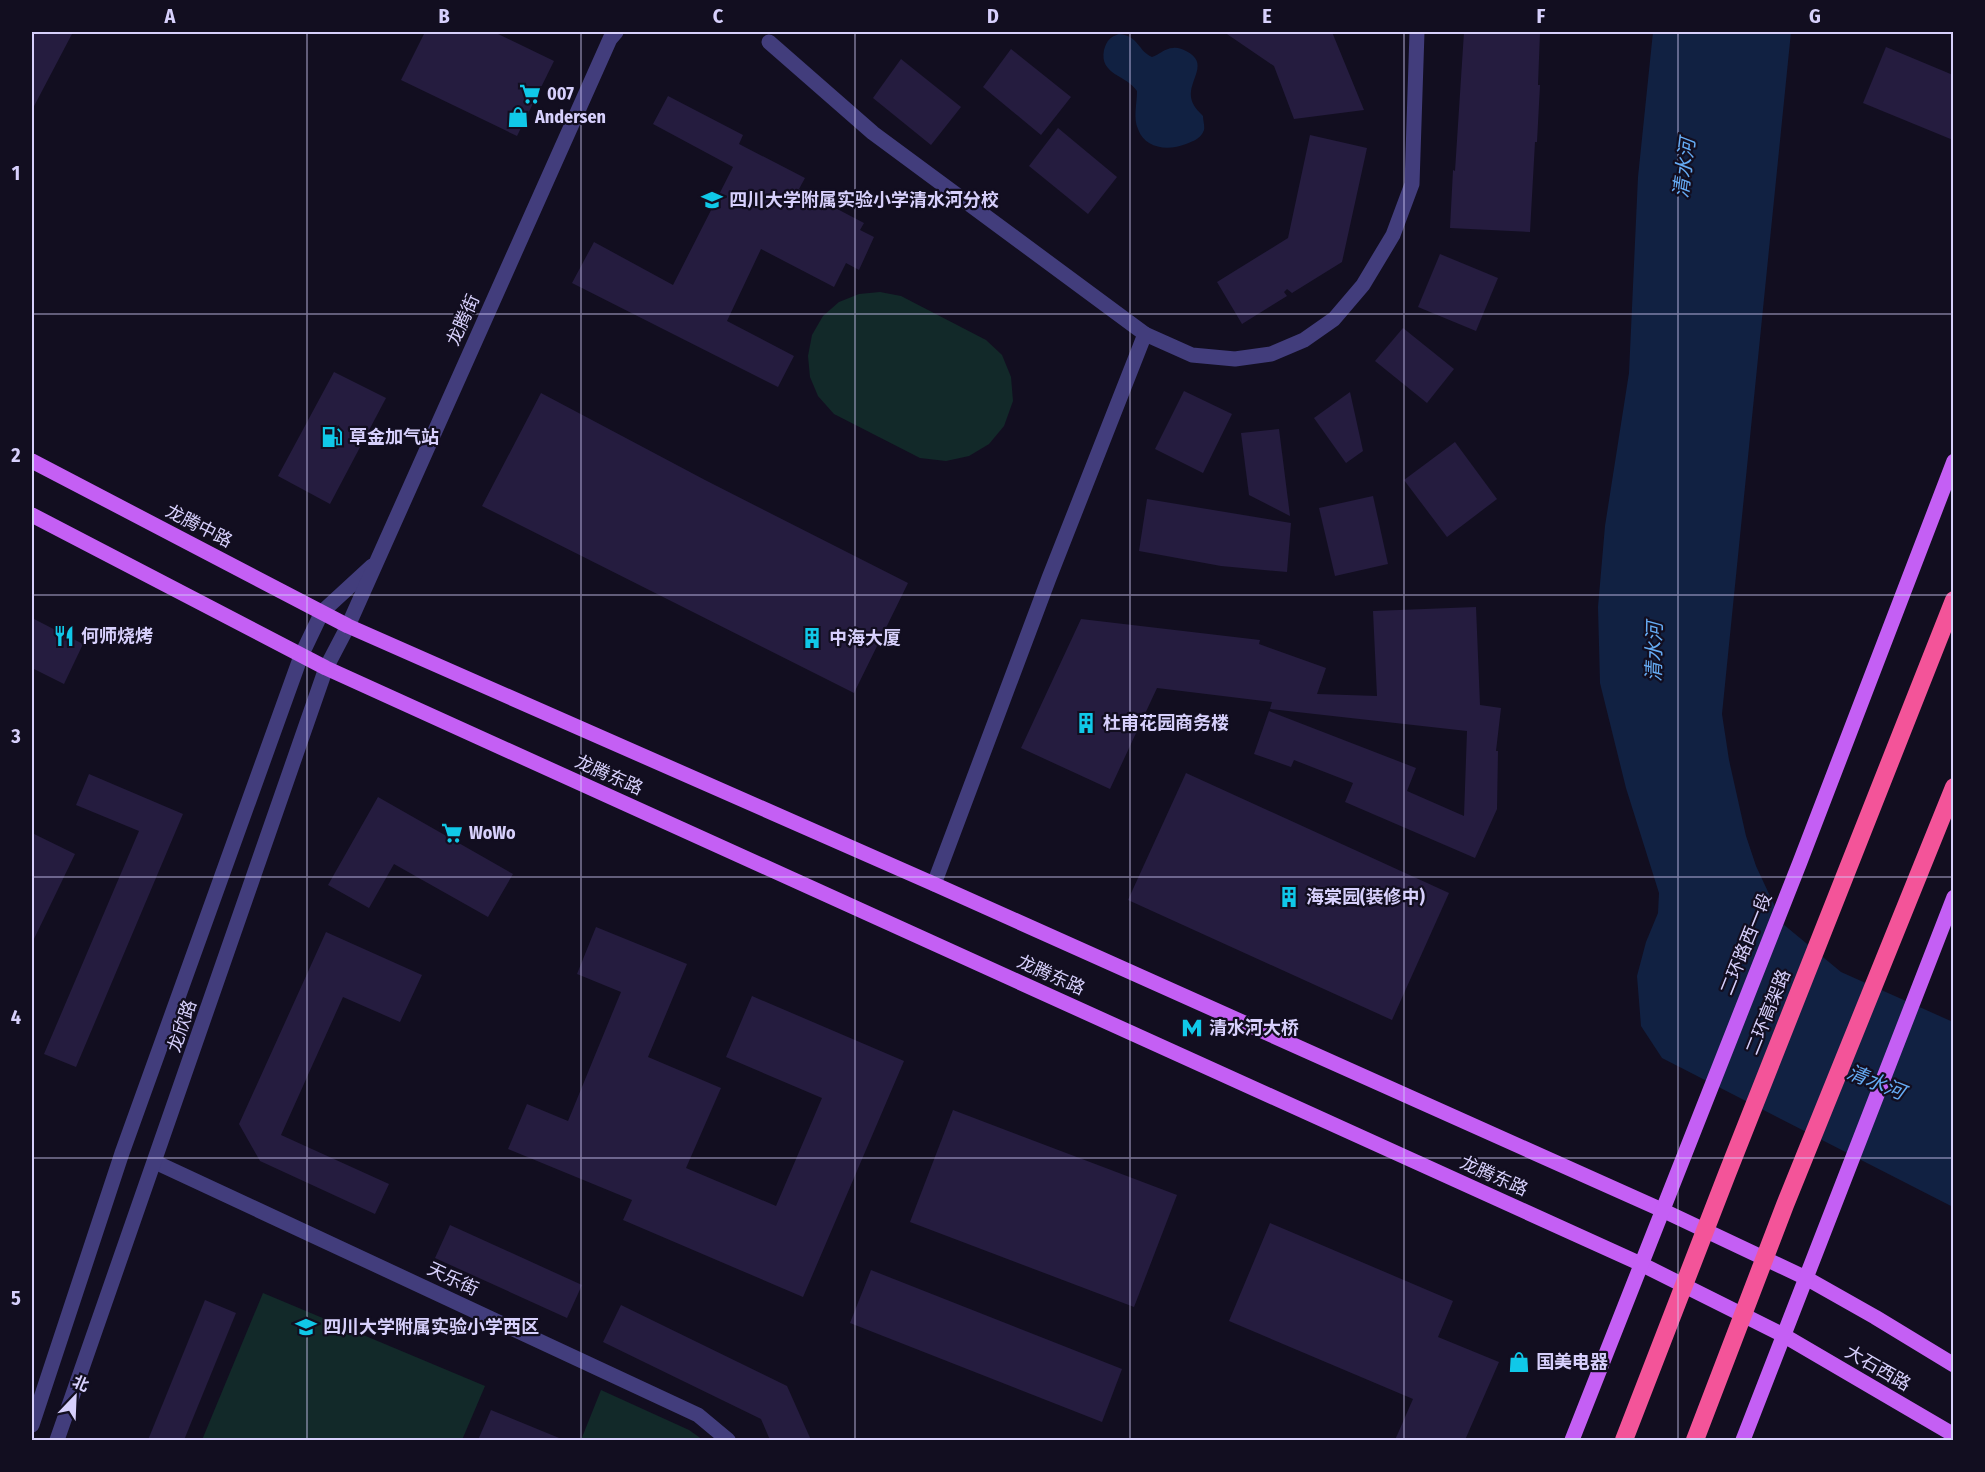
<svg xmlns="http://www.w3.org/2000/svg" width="1985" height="1472" font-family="'Fira Sans Condensed','Noto Sans SC',sans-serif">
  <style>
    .green { fill: #122929 }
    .water { fill: #112142 }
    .building { fill: #251c3f }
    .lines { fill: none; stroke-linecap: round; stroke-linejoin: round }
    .minor { stroke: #423d7c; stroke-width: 15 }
    .major { stroke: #c45ff4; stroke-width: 15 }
    .highway { stroke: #f35499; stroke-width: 18 }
    .grid { fill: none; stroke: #d7d0fc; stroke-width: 1.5; stroke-opacity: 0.55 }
    .labels { text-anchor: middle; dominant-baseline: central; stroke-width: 4.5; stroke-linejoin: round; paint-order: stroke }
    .poi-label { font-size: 18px; font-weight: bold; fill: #d7d0fc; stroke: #120e20; text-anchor: start }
    .street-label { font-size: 18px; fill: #d7d0fc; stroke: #120e20 }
    .water-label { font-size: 20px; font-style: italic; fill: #66acf5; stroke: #120e20 }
    .neatline { fill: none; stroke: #d7d0fc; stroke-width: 2 }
    .grid-label { font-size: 20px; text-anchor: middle; font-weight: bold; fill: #d7d0fc }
  </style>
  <rect width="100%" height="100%" fill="#120e20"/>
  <g class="green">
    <polygon points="880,292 901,296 986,340 1002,355 1011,377 1013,401 1004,426 989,444 969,456 946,461 920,458 834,414 818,396 810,377 808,356 812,335 823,316 839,302 859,294"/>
    <polygon points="263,1293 485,1386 462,1440 202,1440"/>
    <polygon points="601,1390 689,1430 703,1440 581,1440"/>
  </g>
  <g class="water">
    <polygon points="1653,32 1791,32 1722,714 1729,760 1746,836 1756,866 1783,924 1841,972 1953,1022 1953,1207 1662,1058 1641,1026 1637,976 1646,942 1658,913 1659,893 1626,788 1600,683 1598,607 1605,526 1629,373 1638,177"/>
    <path d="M1119 34C1139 36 1138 51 1152 57 1159 55 1165 48 1173 48 1177 47 1182 49 1186 51 1210 63 1189 79 1191 97 1192 105 1198 111 1203 116 1203 120 1205 127 1204 130 1201 139 1193 141 1186 144 1168 151 1145 149 1138 129 1133 118 1137 104 1137 91 1127 75 1099 75 1104 50 1107 40 1110 37 1119 34Z"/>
  </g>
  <g class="building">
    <polygon points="32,32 73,32 32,110"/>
    <polygon points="425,32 494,32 554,61 517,136 401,80"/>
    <polygon points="1224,32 1332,32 1364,110 1294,119 1274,66"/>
    <polygon points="1464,32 1540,32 1538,85 1540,85 1537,142 1535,142 1530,232 1450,228 1453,170 1455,171"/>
    <polygon points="1886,47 1953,75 1953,140 1863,103"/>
    <polygon points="1011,49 1071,97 1041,135 983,87"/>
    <polygon points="901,59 961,107 931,145 873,98"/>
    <polygon points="668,96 743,135 739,144 805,178 799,189 864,223 860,230 874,237 859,270 846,263 834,287 761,249 727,321 794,356 778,387 572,283 594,242 673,285 733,167 653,124"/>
    <polygon points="1058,128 1117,177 1088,214 1029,166"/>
    <polygon points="1310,135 1367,148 1342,262 1292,293 1287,289 1284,292 1287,296 1242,324 1217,282 1288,238"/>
    <polygon points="1440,254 1498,278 1476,331 1418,307"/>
    <polygon points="1403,328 1454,369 1427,403 1375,361"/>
    <polygon points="334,372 386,398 330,504 278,476"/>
    <polygon points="1184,391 1232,414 1203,473 1155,449"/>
    <polygon points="1350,392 1363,451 1346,463 1314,418"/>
    <polygon points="541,393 705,480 908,583 854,693 482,506"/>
    <polygon points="1279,429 1290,516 1249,495 1241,433"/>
    <polygon points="1455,442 1497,499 1447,537 1404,480"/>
    <polygon points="1373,496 1388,564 1335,576 1319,508"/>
    <polygon points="1147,499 1291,523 1287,572 1221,566 1139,551"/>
    <polygon points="1476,607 1480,705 1501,708 1496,751 1498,751 1497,809 1475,858 1345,802 1353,783 1294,760 1291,767 1254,754 1269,711 1416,768 1407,791 1464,816 1467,731 1270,709 1272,702 1157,688 1110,789 1021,748 1081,619 1260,640 1259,644 1326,668 1317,694 1377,696 1373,611"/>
    <polygon points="32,618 83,644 64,684 32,668"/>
    <polygon points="1186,773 1449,893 1392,1020 1128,900"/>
    <polygon points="89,774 183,814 76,1067 44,1054 139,831 76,805"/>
    <polygon points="378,797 513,874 488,917 394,864 369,908 328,885"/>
    <polygon points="32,833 75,854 32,943"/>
    <polygon points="596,927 687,964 648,1057 721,1088 686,1168 776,1206 822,1098 726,1057 752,996 904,1061 803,1297 623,1220 632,1200 508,1149 527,1104 568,1121 621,992 577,974"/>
    <polygon points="326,932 422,975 400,1022 343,997 281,1135 389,1184 375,1214 260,1161 239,1124"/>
    <polygon points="953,1110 1177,1195 1134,1307 910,1222"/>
    <polygon points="1270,1223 1453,1301 1438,1337 1499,1362 1465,1440 1395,1440 1413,1399 1229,1321"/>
    <polygon points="450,1225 582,1285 567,1318 435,1258"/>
    <polygon points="871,1270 1122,1369 1102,1422 850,1323"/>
    <polygon points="205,1300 236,1313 184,1440 148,1440"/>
    <polygon points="621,1305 787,1386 811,1440 770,1440 761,1419 603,1342"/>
    <polygon points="491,1410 564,1440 478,1440"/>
  </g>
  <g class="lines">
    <g class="minor">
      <polyline points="769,42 873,133 1145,334"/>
      <polyline points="934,884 1049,578 1145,334 1192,355 1235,359 1271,354 1304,340 1334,319 1363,285 1393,235 1412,184 1417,32"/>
      <polyline points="155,1162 698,1415 728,1440"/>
      <polyline points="32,1425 122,1153 301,656 322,612 372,566"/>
      <polyline points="57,1440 326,668 348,626 610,39 616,32"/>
    </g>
    <g class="major">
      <polyline points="32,461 348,626 934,884 1662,1210 1806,1278 1875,1317 1954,1365"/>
      <polyline points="32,515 326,668 1641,1264 1783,1335 1954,1435"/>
      <polyline points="1572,1440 1800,862 1954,461"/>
      <polyline points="1743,1440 1954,897"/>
    </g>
    <g class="highway">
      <polyline points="1624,1440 1727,1174 1954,600"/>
      <polyline points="1695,1440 1785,1205 1954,787"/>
    </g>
  </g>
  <path class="grid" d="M307 32V1440M581 32V1440M855 32V1440M1130 32V1440M1404 32V1440M1678 32V1440M32 314H1954M32 595H1954M32 877H1954M32 1158H1954"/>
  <defs>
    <symbol id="supermarket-bare" viewBox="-9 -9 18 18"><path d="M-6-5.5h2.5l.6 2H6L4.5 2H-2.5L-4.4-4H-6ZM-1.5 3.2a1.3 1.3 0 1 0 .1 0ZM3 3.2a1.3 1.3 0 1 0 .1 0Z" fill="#10c8e8" stroke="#120e20" stroke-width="2.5" paint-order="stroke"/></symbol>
    <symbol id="shop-bare" viewBox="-9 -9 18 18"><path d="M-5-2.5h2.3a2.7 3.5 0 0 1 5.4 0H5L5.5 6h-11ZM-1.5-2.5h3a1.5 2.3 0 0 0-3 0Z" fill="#10c8e8" stroke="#120e20" stroke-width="2.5" paint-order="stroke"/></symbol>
    <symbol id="school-bare" viewBox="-9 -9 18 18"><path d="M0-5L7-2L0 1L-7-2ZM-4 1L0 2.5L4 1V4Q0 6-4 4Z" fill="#10c8e8" stroke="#120e20" stroke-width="2.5" paint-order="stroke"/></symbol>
    <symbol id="fuel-bare" viewBox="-9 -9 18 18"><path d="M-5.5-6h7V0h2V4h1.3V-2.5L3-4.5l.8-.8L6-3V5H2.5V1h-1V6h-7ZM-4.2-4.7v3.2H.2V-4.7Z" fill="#10c8e8" stroke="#120e20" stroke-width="2.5" paint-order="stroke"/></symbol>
    <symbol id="restaurant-bare" viewBox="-9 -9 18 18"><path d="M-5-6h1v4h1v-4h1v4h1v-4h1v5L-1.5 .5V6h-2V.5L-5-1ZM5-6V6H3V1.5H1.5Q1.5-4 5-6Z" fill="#10c8e8" stroke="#120e20" stroke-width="2.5" paint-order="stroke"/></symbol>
    <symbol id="building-bare" viewBox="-9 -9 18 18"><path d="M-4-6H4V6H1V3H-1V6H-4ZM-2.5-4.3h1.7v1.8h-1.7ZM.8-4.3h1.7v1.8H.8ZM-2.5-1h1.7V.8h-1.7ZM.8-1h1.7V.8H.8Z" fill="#10c8e8" stroke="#120e20" stroke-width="2.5" paint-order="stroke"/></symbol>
    <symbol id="metro-bare" viewBox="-9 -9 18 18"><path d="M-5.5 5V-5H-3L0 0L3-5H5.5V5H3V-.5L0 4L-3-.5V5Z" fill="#10c8e8" stroke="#120e20" stroke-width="2.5" paint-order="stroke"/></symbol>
  </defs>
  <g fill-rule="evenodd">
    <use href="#supermarket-bare" x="515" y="79" width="30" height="30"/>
    <use href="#shop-bare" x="503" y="102" width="30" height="30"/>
    <use href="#school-bare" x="697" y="185" width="30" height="30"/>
    <use href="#fuel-bare" x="317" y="422" width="30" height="30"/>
    <use href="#restaurant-bare" x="49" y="621" width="30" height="30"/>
    <use href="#building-bare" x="797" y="623" width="30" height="30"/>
    <use href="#building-bare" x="1071" y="708" width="30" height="30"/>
    <use href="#supermarket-bare" x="437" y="818" width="30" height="30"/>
    <use href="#building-bare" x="1274" y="882" width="30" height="30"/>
    <use href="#metro-bare" x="1177" y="1013" width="30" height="30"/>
    <use href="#school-bare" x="291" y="1312" width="30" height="30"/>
    <use href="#shop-bare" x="1504" y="1347" width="30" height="30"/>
  </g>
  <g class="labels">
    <g class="poi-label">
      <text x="547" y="94">007</text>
      <text x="535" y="117">Andersen</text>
      <text x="729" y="200">四川大学附属实验小学清水河分校</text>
      <text x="349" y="437">草金加气站</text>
      <text x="81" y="636">何师烧烤</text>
      <text x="829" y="638">中海大厦</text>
      <text x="1103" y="723">杜甫花园商务楼</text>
      <text x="469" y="833">WoWo</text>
      <text x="1306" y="897">海棠园(装修中)</text>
      <text x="1209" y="1028">清水河大桥</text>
      <text x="323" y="1327">四川大学附属实验小学西区</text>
      <text x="1536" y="1362">国美电器</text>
    </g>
    <g class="street-label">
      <text transform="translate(463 320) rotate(-66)">龙腾街</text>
      <text transform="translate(199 526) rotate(27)">龙腾中路</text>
      <text transform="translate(609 775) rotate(24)">龙腾东路</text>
      <text transform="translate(1746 944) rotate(-68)">二环路西一段</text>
      <text transform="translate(1051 975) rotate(24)">龙腾东路</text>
      <text transform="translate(1768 1012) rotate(-68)">二环高架路</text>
      <text transform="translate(182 1026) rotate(-71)">龙欣路</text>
      <text transform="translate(1494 1176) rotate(24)">龙腾东路</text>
      <text transform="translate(453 1279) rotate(25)">天乐街</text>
      <text transform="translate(1878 1368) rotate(30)">大石西路</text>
    </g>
    <g class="water-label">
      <text transform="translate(1684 168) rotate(-83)">清水河</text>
      <text transform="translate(1654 652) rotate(-89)">清水河</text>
      <text transform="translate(1876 1082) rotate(22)">清水河</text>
    </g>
  </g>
  <rect width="1985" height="1472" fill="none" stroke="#120e20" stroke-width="66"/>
  <g transform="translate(75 1397) rotate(23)" stroke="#120e20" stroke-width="4.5" paint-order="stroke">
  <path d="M0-4.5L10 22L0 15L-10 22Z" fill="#d7d0fc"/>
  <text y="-9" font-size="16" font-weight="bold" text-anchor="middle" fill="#d7d0fc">北</text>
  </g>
  <rect x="33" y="33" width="1919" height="1406" class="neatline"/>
  <g class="grid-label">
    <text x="170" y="23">A</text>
    <text x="444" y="23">B</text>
    <text x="718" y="23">C</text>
    <text x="993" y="23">D</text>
    <text x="1267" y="23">E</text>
    <text x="1541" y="23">F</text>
    <text x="1815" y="23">G</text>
    <text x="16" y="180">1</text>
    <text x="16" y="462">2</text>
    <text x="16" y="743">3</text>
    <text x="16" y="1024">4</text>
    <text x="16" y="1305">5</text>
  </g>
</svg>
